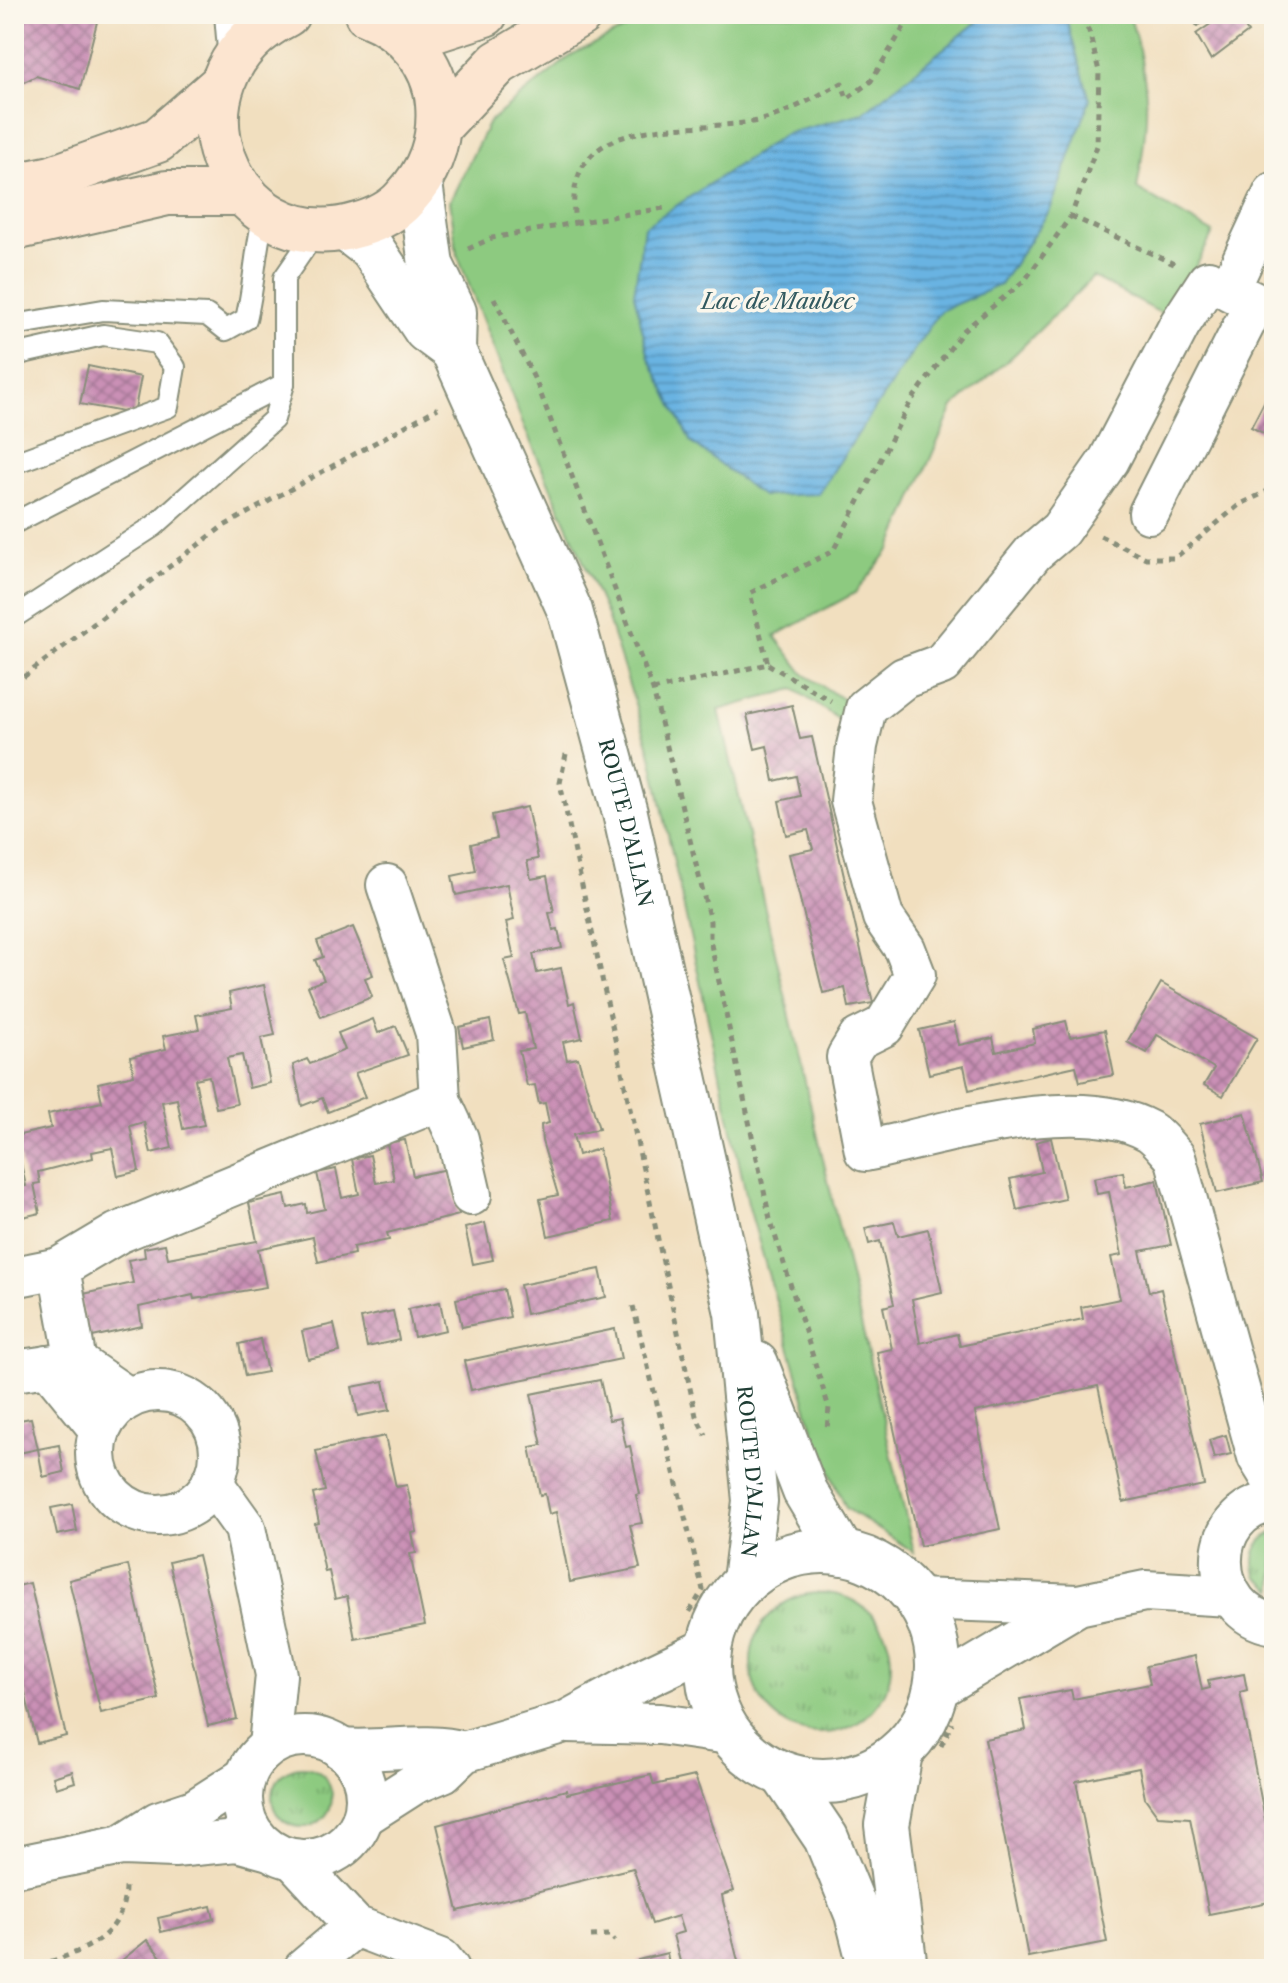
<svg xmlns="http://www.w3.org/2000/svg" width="1288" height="1983" font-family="'Libre Caslon Text',serif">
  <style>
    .grass { fill: url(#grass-tufts); stroke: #56845a; stroke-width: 2 }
    .green { fill: #8dca80; stroke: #56845a; stroke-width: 2 }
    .water { fill: url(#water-rules); stroke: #44788b; stroke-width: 2 }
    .building { fill: url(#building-cross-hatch) }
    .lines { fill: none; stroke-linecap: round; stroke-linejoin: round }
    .service-casing { stroke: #888e7a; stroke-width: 24 }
    .minor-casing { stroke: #888e7a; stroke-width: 44 }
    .tertiary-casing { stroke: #888e7a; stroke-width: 48 }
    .secondary-casing { stroke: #888e7a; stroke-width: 48 }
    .path { stroke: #888e7a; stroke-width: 5; stroke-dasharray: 6 6; stroke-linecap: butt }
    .service { stroke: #fff; stroke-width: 20 }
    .minor { stroke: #fff; stroke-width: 40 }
    .tertiary { stroke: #fff; stroke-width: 44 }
    .secondary { stroke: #fce5d0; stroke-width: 44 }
    .labels { text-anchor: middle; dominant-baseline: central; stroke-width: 7; stroke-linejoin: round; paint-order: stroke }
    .street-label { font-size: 20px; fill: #1f3d34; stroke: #fbf7ec }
    .water-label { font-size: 22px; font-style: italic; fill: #325a60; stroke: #fbf7ec }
  </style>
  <defs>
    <pattern id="grass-tufts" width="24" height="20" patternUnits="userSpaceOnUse" patternTransform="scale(2)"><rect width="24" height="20" fill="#8dca80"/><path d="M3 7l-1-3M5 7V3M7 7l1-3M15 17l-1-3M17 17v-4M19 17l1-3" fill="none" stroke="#73a56a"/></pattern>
    <pattern id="water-rules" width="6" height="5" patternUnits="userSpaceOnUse" patternTransform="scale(2)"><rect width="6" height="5" fill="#69b3e2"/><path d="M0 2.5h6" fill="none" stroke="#5693b8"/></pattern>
    <pattern id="building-cross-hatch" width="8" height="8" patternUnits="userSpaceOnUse" patternTransform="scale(2)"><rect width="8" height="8" fill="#ca90b6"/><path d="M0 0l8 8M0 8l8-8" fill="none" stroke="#a37795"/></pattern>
  </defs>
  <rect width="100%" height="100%" fill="#fbf7ec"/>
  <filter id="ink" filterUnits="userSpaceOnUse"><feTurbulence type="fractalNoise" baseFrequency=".0125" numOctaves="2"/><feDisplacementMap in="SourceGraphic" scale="16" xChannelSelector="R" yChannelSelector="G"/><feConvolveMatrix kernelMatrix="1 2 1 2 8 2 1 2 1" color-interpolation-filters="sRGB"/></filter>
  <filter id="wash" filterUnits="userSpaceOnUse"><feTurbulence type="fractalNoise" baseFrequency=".006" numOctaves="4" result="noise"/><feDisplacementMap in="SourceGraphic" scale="32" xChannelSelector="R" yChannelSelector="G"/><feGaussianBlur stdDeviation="1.8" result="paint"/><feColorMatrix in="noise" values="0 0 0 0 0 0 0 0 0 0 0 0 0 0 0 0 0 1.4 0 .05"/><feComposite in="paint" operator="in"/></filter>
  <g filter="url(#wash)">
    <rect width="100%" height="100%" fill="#f1dfbf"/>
    <g class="grass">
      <path d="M1274 1532V1591L1257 1577C1250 1558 1255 1541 1274 1532Z"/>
      <circle cx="821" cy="1663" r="70"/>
      <circle cx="302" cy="1797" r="30"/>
    </g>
    <path class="green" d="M655 14H1129C1152 86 1149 116 1137 189L1213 233 1170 318 1093 277 1015 354 953 407 891 548 855 593 775 636 804 674 850 704 838 719 794 689 719 710 914 1552 846 1508 817 1443 748 1204 650 751 606 613 525 429 457 254 450 201 489 122 573 54Z"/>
    <polygon class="water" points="987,14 1065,14 1090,100 1050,210 1000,285 940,311 818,494 762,496 691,442 649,358 634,294 644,227 785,134 863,113"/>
    <g id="blocks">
      <g class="building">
        <polygon points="14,14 99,14 80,89 36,76 14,87"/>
        <polygon points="1189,14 1214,14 1197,26"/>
        <polygon points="1225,14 1236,14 1248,32 1211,60 1196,34"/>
        <polygon points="88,366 141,377 134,414 80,404"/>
        <polygon points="1272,387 1274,426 1269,436 1251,427"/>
        <polygon points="792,705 800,739 812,737 873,1003 849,1007 845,988 823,993 789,854 813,849 808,830 786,835 779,801 800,796 796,776 774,781 767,746 755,749 747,715"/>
        <polygon points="527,807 538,859 527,861 531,879 547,876 554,912 549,913 553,930 558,929 562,948 533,954 537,973 561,968 569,1004 574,1002 582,1038 563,1042 567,1060 578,1058 599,1129 573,1135 578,1155 599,1149 613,1221 548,1236 540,1199 558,1195 542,1141 541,1125 549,1123 545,1103 539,1104 535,1085 527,1086 519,1051 533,1049 525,1013 519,1014 504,960 514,958 506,922 514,920 507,884 456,895 452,876 476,871 471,844 497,838 492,815"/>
        <polygon points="353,927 373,975 365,978 372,997 321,1017 308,986 324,980 315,960 323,957 317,941"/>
        <polygon points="1161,983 1257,1038 1223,1096 1204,1085 1214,1068 1157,1035 1147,1053 1127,1042"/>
        <polygon points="264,985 275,1035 261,1038 270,1083 249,1088 242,1055 227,1058 237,1104 216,1108 209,1076 195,1079 204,1125 183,1129 177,1099 162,1102 172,1148 151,1153 144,1122 130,1126 139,1171 118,1176 112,1148 92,1152 93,1158 38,1172 40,1183 34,1184 40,1213 14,1219 14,1188 26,1186 15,1136 51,1128 48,1114 102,1102 98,1083 134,1075 130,1057 166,1049 163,1036 199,1029 196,1015 232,1008 229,993"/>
        <polygon points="373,1019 378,1033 396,1026 408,1055 355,1073 365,1097 328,1112 322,1098 302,1106 293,1065 307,1059 310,1064 345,1050 338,1033"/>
        <polygon points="490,1020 494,1040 463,1047 459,1027"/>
        <polygon points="1066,1021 1070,1037 1105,1030 1114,1075 1080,1082 1076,1066 969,1090 964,1066 929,1074 919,1030 954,1022 959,1045 993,1038 996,1052 1035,1043 1033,1029"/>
        <polygon points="1245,1113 1263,1182 1217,1193 1200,1124"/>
        <polygon points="1051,1138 1065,1199 1017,1210 1010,1179 1042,1172 1036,1142"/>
        <polygon points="405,1140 413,1176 448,1169 459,1215 387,1233 389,1240 353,1247 354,1254 318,1262 313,1237 258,1249 266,1287 194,1299 193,1295 139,1307 142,1326 88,1338 79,1295 133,1283 128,1260 145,1257 144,1248 165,1244 168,1258 257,1241 249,1203 285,1195 288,1208 306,1204 307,1213 325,1209 317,1173 336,1169 342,1198 359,1194 352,1159 370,1155 376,1183 394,1180 387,1143"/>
        <polygon points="1123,1172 1126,1187 1157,1180 1171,1245 1140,1251 1149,1292 1161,1289 1204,1485 1123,1502 1098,1386 975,1412 1000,1529 920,1546 877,1352 892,1349 883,1307 894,1304 880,1241 869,1244 865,1228 894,1222 898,1236 928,1229 942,1292 912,1299 920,1343 957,1334 960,1346 1083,1319 1081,1307 1120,1299 1111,1257 1122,1255 1109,1192 1097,1194 1094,1178"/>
        <polygon points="485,1223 493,1260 473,1264 465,1228"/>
        <polygon points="600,1269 606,1297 526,1314 520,1285"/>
        <polygon points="504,1289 510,1317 462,1327 456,1299"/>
        <polygon points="440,1302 446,1330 414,1337 408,1309"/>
        <polygon points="393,1311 399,1340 367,1347 361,1318"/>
        <polygon points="334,1324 340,1352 308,1359 302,1331"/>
        <polygon points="615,1329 621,1359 471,1390 464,1361"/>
        <polygon points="260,1339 267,1372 245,1376 239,1344"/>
        <polygon points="600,1380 609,1420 620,1418 626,1447 630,1446 640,1494 636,1495 642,1523 630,1525 640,1568 570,1582 556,1512 549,1514 545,1494 540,1495 530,1447 542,1445 531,1394"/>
        <polygon points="384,1381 390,1410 358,1416 352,1387"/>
        <polygon points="31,1418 38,1449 19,1453 14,1421"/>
        <polygon points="1226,1435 1231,1454 1214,1458 1209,1440"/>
        <polygon points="385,1436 396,1487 407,1485 417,1532 412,1533 416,1553 410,1554 425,1625 355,1639 347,1596 335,1599 329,1571 325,1572 315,1524 319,1523 313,1494 325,1491 316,1451"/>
        <polygon points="59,1445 64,1472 43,1477 38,1449"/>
        <polygon points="72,1504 77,1531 57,1535 51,1508"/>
        <polygon points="198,1555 237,1719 208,1726 169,1562"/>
        <polygon points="128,1565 159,1699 101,1713 69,1580"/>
        <polygon points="30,1583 66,1736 37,1743 14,1647 14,1587"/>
        <polygon points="1195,1656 1202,1690 1210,1688 1208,1681 1244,1674 1247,1690 1240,1692 1267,1829 1274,1828 1274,1901 1209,1914 1190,1818 1158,1816 1145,1798 1139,1768 1076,1781 1107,1942 1028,1957 985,1739 1026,1730 1020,1699 1071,1690 1073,1699 1150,1684 1146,1666"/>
        <polygon points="72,1771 75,1782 56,1788 53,1777"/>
        <polygon points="651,1775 654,1785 695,1776 734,1891 722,1895 723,1901 740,1969 682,1969 673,1935 683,1932 678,1916 652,1924 633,1868 458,1911 437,1825 566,1790 567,1794"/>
        <polygon points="211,1906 214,1919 161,1932 158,1918"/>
        <polygon points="147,1940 171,1969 111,1969"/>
        <polygon points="667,1953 670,1969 641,1969 638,1960"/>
      </g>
    </g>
  </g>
  <g filter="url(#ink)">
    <use href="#blocks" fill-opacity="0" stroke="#888e7a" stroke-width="2"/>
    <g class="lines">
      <defs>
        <g id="service">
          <path d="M14 325 103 310 207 315 226 330 246 319C255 283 255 247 265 211"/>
          <polyline points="14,355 103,335 157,343 175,367 168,407 14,463"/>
          <polyline points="14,523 284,384 284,278 317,230"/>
          <polyline points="14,617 154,526 274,419 284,384"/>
        </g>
        <g id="minor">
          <path d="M1208 281 1180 324 1109 460 1060 530 1033 553 942 664 904 678 866 708 857 746 851 801 883 917 905 949 915 975 884 1026 858 1039 847 1057 865 1151C941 1135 1078 1091 1149 1131 1159 1137 1167 1149 1175 1157L1258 1457 1274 1483"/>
          <polyline points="1263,307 1229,290 1274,193"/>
          <polyline points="1149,513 1255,303"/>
          <polyline points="387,885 436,1033 440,1100"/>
          <polyline points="59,1268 118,1233 440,1100 458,1139 471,1195"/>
          <polyline points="14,1277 59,1268 76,1362"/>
          <polyline points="48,1366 100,1430"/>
          <polyline points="14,1371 76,1362 128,1398"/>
          <circle cx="158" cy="1453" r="62"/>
          <polyline points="212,1482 245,1528 276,1675 269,1746"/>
          <path d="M1274 1502C1203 1510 1206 1613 1274 1624"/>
          <polyline points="917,1599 1078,1605"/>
          <polyline points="937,1689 1078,1605 1145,1591 1230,1596"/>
          <polyline points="565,1722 660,1724 729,1734"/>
          <circle cx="304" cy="1798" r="62"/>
          <path d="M341 1749C383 1753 424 1741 464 1752"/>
          <polyline points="364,1816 414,1784 443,1772 464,1752 565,1722 649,1676 708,1648"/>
          <polyline points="122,1845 158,1822 194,1810 244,1778"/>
          <polyline points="294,1860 355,1926 441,1959 449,1969"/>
          <polyline points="14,1867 122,1845 174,1847 237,1841 266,1849"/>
          <polyline points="304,1969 355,1926"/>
        </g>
        <g id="tertiary">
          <polyline points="237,14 240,49"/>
          <path id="s1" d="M420 183 431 265 454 312 453 350 570 611 625 813 737 1313 755 1501 745 1581"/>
          <polyline points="346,229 372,249 426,330 453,350"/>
          <polyline points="756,1364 805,1491 842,1553"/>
          <circle cx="823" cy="1666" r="115"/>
          <polyline points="900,1753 887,1825 905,1969"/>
          <polyline points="784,1776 826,1838 857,1914 871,1969"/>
        </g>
        <g id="secondary">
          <path d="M287 14C154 81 229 264 358 225 376 220 393 212 405 198 430 171 441 141 438 104 435 63 404 28 367 14"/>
          <polyline points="407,39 485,14"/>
          <polyline points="440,125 498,63 580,14"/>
          <polyline points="14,186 52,178 158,140 220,86"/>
          <polyline points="14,228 167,193 244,193"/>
        </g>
      </defs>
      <use href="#service" class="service-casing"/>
      <use href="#minor" class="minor-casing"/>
      <use href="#tertiary" class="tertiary-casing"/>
      <use href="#secondary" class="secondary-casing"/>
      <g class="path">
        <polyline points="1071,216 1174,264"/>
        <polyline points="575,223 664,208"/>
        <path d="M468 249 492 238 575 223C560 111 680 133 752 122 783 117 814 97 842 83L847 99 871 81 912 14"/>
        <polyline points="494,298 537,384 653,690 710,921 710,940 770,1219 829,1408 827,1429"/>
        <polyline points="1100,536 1146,558 1175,558 1239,505 1274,488"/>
        <polyline points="768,664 831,701"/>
        <polyline points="14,684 222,527 438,408"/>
        <polyline points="653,690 768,664 750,593 833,551 911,401 963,331 1025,280 1071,216 1097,146 1099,71 1089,31 1078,14"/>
        <polyline points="566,754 560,783 696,1416 706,1435"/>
        <polyline points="633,1306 703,1590 689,1613"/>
        <polyline points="880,1541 912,1561"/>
        <polyline points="697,1612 707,1593"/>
        <polyline points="941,1746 952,1723"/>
        <polyline points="591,1936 610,1935 615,1941"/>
        <path d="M28 1969C75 1953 126 1943 125 1884"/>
      </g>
      <use href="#service" class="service"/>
      <use href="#minor" class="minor"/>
      <use href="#tertiary" class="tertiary"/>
      <use href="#secondary" class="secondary"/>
    </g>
  </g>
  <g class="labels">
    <g class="street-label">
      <text stroke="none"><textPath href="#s1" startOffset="678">ROUTE D'ALLAN</textPath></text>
      <text stroke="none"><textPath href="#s1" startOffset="1340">ROUTE D'ALLAN</textPath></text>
    </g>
    <g class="water-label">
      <text x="778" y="301">Lac de Maubec</text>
    </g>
  </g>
  <rect width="1288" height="1983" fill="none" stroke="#fbf7ec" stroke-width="48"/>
</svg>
